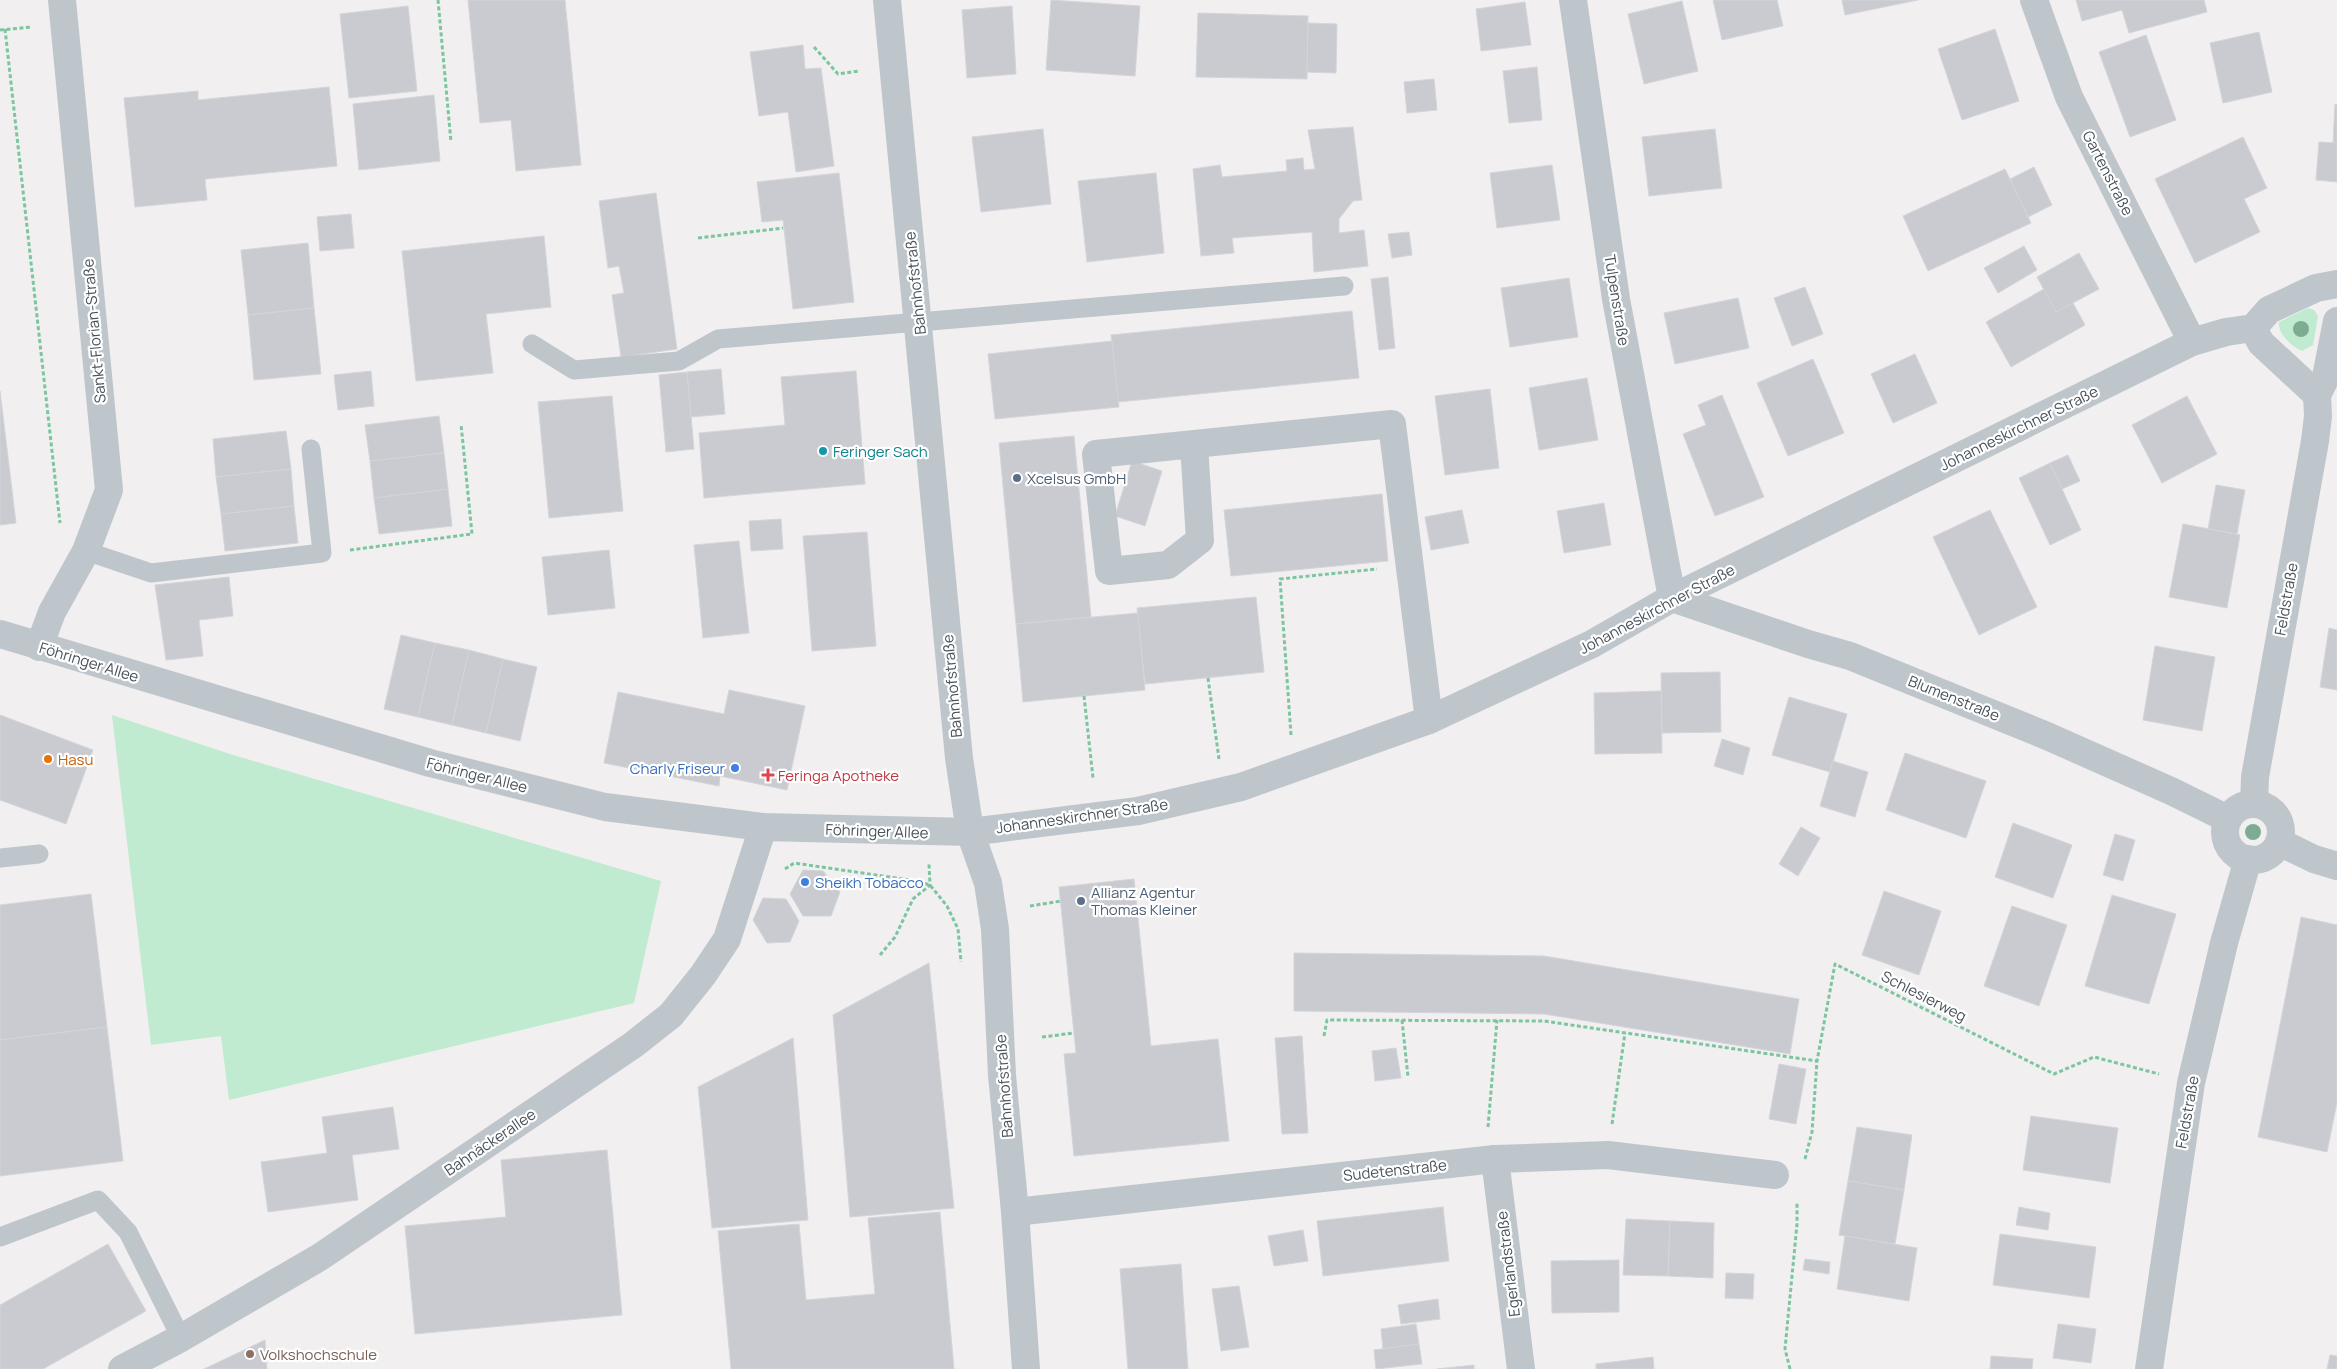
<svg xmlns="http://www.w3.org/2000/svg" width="2337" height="1369" font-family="Manrope,sans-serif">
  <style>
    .green { fill: #c0ebd0 }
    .building { fill: #c9cbd1; stroke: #d3d5da }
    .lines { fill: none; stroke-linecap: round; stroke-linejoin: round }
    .path { stroke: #7bc6a0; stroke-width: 3; stroke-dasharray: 4 2.5; stroke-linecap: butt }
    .service { stroke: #bec6cc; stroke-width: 19 }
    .minor { stroke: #bec6cc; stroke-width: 28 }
    .tree { fill: #7dac93 }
    .culture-dot { fill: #0f9aa8; stroke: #fff; stroke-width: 2 }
    .service-dot { fill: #5c6f8a; stroke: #fff; stroke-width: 2 }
    .food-dot { fill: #e8710a; stroke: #fff; stroke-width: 2 }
    .shop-dot { fill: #3f7fe0; stroke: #fff; stroke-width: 2 }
    .health-dot { fill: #e0444e; stroke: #fff; stroke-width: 2 }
    .education-dot { fill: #8d6e63; stroke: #fff; stroke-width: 2 }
    .labels { text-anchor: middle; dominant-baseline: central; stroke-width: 4.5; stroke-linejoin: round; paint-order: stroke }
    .street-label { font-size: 15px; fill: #48525a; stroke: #fff }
    .culture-label { font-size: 15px; fill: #0d838f; stroke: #fff; text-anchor: start }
    .service-label { font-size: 15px; fill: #4e5e75; stroke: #fff; text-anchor: start }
    .food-label { font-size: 15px; fill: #c56008; stroke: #fff; text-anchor: start }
    .shop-label { font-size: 15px; fill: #366cbe; stroke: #fff; text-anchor: end }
    .health-label { font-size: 15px; fill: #be3a42; stroke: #fff; text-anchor: start }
    .education-label { font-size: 15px; fill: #785e54; stroke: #fff; text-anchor: start }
  </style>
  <rect width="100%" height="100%" fill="#f1efef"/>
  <g class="green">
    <path d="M2308 308 2314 310 2318 316 2313 345 2302 351C2291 345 2278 335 2279 322Z"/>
    <polygon points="112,715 230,754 661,881 634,1003 229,1100 221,1036 151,1045"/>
  </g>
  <g class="building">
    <polygon points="468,0 565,0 581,165 516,171 511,120 480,123"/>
    <polygon points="1051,0 1140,6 1135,76 1046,70"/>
    <polygon points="1713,0 1777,0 1783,26 1722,40"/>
    <polygon points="1842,0 1918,0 1845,15"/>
    <polygon points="2076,0 2204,0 2207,12 2129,33 2122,10 2082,21"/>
    <polygon points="1682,1 1698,71 1644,84 1628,14"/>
    <polygon points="1525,2 1531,45 1481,51 1476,9"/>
    <polygon points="408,6 417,91 349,98 340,14"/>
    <polygon points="1012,6 1016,74 967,78 962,10"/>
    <polygon points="1198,13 1308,16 1307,79 1196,77"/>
    <polygon points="1308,23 1337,24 1336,73 1307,72"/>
    <polygon points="1995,29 2019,101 1962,120 1938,49"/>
    <polygon points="2259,32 2272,92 2223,103 2210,43"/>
    <polygon points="2146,35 2176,120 2130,137 2099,52"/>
    <polygon points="803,45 805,69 821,68 834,166 796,172 788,112 759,116 750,52"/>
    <polygon points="1537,67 1542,120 1509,123 1503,71"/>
    <polygon points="1434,79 1437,110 1407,113 1404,82"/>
    <polygon points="329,87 337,166 205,179 207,200 135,207 124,98 198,91 198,100"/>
    <polygon points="434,95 440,161 359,170 353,104"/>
    <polygon points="2335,104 2337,105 2337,143 2333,143"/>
    <polygon points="1353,127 1362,200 1353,201 1339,219 1339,233 1364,230 1368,266 1314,272 1312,232 1232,238 1234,253 1201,256 1193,169 1220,165 1222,177 1287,171 1286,160 1303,158 1304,170 1315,169 1308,130"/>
    <polygon points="1043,129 1051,204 981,212 972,137"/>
    <polygon points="1715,129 1722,188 1649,196 1642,137"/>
    <polygon points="2243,137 2267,188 2244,199 2260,232 2195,263 2155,179"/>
    <polygon points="2319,142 2337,143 2337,182 2316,180"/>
    <polygon points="1552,165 1560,220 1497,228 1490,173"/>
    <polygon points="2034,167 2052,205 2028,217 2010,179"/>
    <polygon points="2005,169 2031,223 1928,271 1903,216"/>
    <polygon points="839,173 854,302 793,309 783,220 762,222 757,182"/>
    <polygon points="1156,173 1164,253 1087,262 1078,181"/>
    <polygon points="656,193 677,349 621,357 612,295 624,293 619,266 608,268 599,201"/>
    <polygon points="351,214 354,248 320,251 317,217"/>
    <polygon points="1409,232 1412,255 1392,258 1388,234"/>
    <polygon points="544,236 551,307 486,314 493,373 416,381 402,251"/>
    <polygon points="308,243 314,308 248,315 241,250"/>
    <polygon points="2024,246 2037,270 1998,293 1984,268"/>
    <polygon points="2079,253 2099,289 2056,312 2037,277"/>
    <polygon points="1388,277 1395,348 1379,350 1371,279"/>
    <polygon points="1569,278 1578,337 1510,347 1501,288"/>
    <polygon points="1805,287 1823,334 1792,346 1774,298"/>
    <polygon points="2044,289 2056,312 2073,303 2085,325 2011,367 1986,322"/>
    <polygon points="1738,298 1749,348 1675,364 1664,313"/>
    <polygon points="314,308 321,374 254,380 248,315"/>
    <polygon points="1352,311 1359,378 1118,402 1111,335"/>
    <polygon points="1112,341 1119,407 995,419 988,354"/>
    <polygon points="1915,354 1937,403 1893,423 1871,374"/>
    <polygon points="1813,359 1844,433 1788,456 1757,383"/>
    <polygon points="721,369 725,414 691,417 687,372"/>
    <polygon points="371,371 374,406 338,410 334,375"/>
    <polygon points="856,371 865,484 704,498 699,433 785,425 781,377"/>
    <polygon points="687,372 694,449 666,452 659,375"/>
    <polygon points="1587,378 1598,440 1539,450 1529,388"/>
    <polygon points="1490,389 1499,468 1445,475 1435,396"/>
    <polygon points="0,391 16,523 0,525"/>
    <polygon points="1722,395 1764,497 1715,516 1683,434 1706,425 1698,405"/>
    <polygon points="612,396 623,511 549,518 538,402"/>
    <polygon points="2187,396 2217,454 2162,483 2132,425"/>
    <polygon points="439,416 444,453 370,461 365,425"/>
    <polygon points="286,431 291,469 216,477 213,439"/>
    <polygon points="1074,436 1091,617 1016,624 999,443"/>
    <polygon points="444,453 448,489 374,498 370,461"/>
    <polygon points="2068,455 2080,481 2062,489 2050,463"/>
    <polygon points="1132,461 1162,471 1145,526 1115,516"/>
    <polygon points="2050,463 2081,530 2050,545 2019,478"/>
    <polygon points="291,469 294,506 221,514 216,477"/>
    <polygon points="2216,485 2245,490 2237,534 2208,529"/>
    <polygon points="448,489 452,526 379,534 374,498"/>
    <polygon points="1382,494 1388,561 1231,576 1224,510"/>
    <polygon points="1604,503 1611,545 1564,553 1557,511"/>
    <polygon points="294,506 298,543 225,551 221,514"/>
    <polygon points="1462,510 1469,543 1431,550 1425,517"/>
    <polygon points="1990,510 2037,607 1979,635 1933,537"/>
    <polygon points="781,519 783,549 751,551 749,521"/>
    <polygon points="2183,524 2240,535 2227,608 2169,597"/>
    <polygon points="867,532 876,646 812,651 803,536"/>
    <polygon points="739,541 749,633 703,638 694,545"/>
    <polygon points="609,550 615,608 548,615 542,557"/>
    <polygon points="229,577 233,616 199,620 203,656 166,660 155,585"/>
    <polygon points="1256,597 1264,672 1145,684 1137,608"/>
    <polygon points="1138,613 1145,690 1023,702 1016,624"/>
    <polygon points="2329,628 2337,630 2337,690 2320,687"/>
    <polygon points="401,635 435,643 418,717 384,709"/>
    <polygon points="435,643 469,650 452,725 418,717"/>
    <polygon points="2155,646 2215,657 2202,731 2143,720"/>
    <polygon points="469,650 503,659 486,733 452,725"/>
    <polygon points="503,659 537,667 520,741 486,733"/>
    <polygon points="1720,672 1721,732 1662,733 1661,673"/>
    <polygon points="729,690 805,706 787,790 720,776 719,786 604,763 618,692 724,714"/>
    <polygon points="1661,691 1662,753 1595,754 1594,693"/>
    <polygon points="1789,697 1847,714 1830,772 1772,755"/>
    <polygon points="0,715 93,750 66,824 0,800"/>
    <polygon points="1722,739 1750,748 1743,775 1714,766"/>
    <polygon points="1905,753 1986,781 1966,838 1886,810"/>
    <polygon points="1833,761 1868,772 1855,817 1820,806"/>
    <polygon points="2013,823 2072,845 2053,898 1995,877"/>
    <polygon points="1801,827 1820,838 1798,876 1779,864"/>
    <polygon points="2115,834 2135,840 2123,881 2103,875"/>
    <polygon points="803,870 823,871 840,892 831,916 803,916 790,894"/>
    <polygon points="1134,879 1151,1046 1218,1039 1229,1141 1074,1156 1064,1054 1076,1053 1059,887"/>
    <polygon points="1884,891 1941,911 1919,975 1862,955"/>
    <polygon points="91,894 107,1027 0,1040 0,905"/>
    <polygon points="2112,895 2176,914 2149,1004 2085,986"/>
    <polygon points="763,898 786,899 799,921 790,942 767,943 753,920"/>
    <polygon points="2012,906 2067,925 2039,1006 1984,986"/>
    <polygon points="2301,917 2337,925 2337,1102 2327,1152 2258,1137"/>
    <polygon points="1294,953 1544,956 1799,999 1790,1054 1544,1014 1294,1011"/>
    <polygon points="929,963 954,1208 850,1217 833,1015"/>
    <polygon points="107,1027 123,1161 0,1176 0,1040"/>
    <polygon points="1302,1036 1308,1133 1282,1134 1275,1038"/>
    <polygon points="793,1038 808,1220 712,1228 698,1087"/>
    <polygon points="1396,1048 1401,1078 1375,1081 1372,1051"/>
    <polygon points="1779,1064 1806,1069 1796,1124 1769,1119"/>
    <polygon points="393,1107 399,1149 352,1155 358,1200 268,1212 261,1162 327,1153 322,1117"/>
    <polygon points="2031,1116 2118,1128 2110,1183 2023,1170"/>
    <polygon points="1857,1127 1912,1135 1904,1190 1848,1181"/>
    <polygon points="607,1150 622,1315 415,1334 405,1226 506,1217 501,1160"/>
    <polygon points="1848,1181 1904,1190 1895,1244 1839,1235"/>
    <polygon points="1443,1207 1449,1261 1323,1276 1317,1221"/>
    <polygon points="2019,1207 2050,1213 2048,1230 2016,1225"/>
    <polygon points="940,1212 954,1369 731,1369 718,1231 799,1224 806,1300 875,1294 868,1218"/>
    <polygon points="1626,1219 1670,1221 1668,1276 1623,1275"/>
    <polygon points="1670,1221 1714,1223 1713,1278 1668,1276"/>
    <polygon points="1303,1230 1308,1261 1274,1266 1268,1236"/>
    <polygon points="2000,1234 2096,1247 2089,1298 1993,1285"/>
    <polygon points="1845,1236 1917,1248 1909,1301 1837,1289"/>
    <polygon points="108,1244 146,1311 43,1369 0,1369 0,1305"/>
    <polygon points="1805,1259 1830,1262 1829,1274 1803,1270"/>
    <polygon points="1619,1260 1619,1312 1552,1313 1551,1261"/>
    <polygon points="1181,1264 1188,1369 1128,1369 1120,1269"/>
    <polygon points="1726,1273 1754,1274 1753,1299 1725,1298"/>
    <polygon points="1239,1286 1249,1347 1221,1351 1212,1289"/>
    <polygon points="1438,1299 1440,1319 1401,1324 1398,1305"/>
    <polygon points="1416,1324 1419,1344 1383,1349 1381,1329"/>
    <polygon points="2058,1324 2096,1329 2091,1363 2053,1358"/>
    <polygon points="265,1340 267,1369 204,1369"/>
    <polygon points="1419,1344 1422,1364 1376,1369 1374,1350"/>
    <polygon points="2330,1355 2337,1356 2337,1369 2327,1369"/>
    <polygon points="1991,1356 2033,1359 2032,1369 1990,1369"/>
    <polygon points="1653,1357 1654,1369 1596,1369 1596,1364"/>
    <polygon points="1474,1365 1474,1369 1437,1369"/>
  </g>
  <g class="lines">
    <g class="path">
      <polyline points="438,0 451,142"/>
      <polyline points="5,29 60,523"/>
      <polyline points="0,30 32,27"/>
      <polyline points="814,47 838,74 859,71"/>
      <polyline points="698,238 783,228"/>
      <polyline points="350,550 472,534 461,424"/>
      <polyline points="1208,678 1219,759"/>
      <polyline points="1084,696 1093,778"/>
      <polyline points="1291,735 1280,579 1377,569"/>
      <polyline points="785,869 794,863 917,881 930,885 947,906 958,929 961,962"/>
      <polyline points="1030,906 1061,901"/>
      <polyline points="880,955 895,937 913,899 930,885 929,864"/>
      <polyline points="1402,1020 1408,1077"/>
      <polyline points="1324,1036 1327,1020 1544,1021 1817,1061"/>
      <polyline points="1042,1037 1074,1033"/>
      <polyline points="1612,1124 1625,1033"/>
      <polyline points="1488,1127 1497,1020"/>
      <polyline points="1805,1159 1812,1132 1817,1061 1835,964 2054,1074 2094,1057 2159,1074"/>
      <polyline points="1790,1369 1785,1349 1797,1224 1797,1202"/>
    </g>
    <g class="service">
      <polyline points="532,344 574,370 679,361 718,339 1344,286"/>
      <polyline points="86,551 151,573 322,553 311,449"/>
      <polyline points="0,858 39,854"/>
      <polyline points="0,1237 98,1200 128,1232 181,1338"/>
    </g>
    <g class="minor">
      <polyline points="887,0 959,758 970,832 988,883 995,929 1002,1075 1015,1212 1026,1369"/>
      <polyline points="1573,0 1616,299 1672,598 1808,644 1850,656 2047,736 2171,791 2228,819"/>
      <polyline points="2034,0 2069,97 2192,342"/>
      <polyline points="2253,328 2261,343 2317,395"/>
      <polyline points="1194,445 1200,540 1168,565 1109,571 1096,454 1392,424 1429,720"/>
      <polyline points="0,634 430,763 605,807 763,827 970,832 1138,811 1241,787 1429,720 1592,644 1672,598 2192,342 2226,332 2253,328 2269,310 2316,288 2337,284"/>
      <polyline points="39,647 52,612 86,551 109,490 62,0"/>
      <polyline points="2254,804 2255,777 2315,441 2318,416 2317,395 2326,377 2337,321"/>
      <circle cx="2253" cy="832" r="28"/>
      <polyline points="2279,842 2314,859 2337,866"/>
      <polyline points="1495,1159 1521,1369"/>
      <polyline points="1015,1212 1495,1159 1608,1155 1775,1175"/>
      <polyline points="122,1369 181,1338 320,1257 633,1045 671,1015 703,975 727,939 763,827"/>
      <polyline points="2149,1369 2191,1083 2224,943 2248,859"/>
    </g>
  </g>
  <g class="tree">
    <circle cx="2301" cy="329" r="8"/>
    <circle cx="2253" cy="832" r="8"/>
  </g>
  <circle class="culture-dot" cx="823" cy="451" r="5"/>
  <g class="service-dot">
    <circle cx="1017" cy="478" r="5"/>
    <circle cx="1081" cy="901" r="5"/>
  </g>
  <circle class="food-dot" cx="48" cy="759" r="5"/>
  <g class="shop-dot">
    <circle cx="735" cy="768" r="5"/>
    <circle cx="805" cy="882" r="5"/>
  </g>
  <path class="health-dot" d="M765.5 767.5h5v5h5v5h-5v5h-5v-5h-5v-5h5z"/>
  <circle class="education-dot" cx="250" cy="1354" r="5"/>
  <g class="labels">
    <g class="street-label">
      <text transform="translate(2108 173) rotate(63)">Gartenstraße</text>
      <text transform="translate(915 283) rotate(-96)">Bahnhofstraße</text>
      <text transform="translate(1617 300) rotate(81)">Tulpenstraße</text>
      <text transform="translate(94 331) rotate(-95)">Sankt-Florian-Straße</text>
      <text transform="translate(2019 428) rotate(-26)">Johanneskirchner Straße</text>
      <text transform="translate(2286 599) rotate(-80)">Feldstraße</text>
      <text transform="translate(1657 609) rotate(-28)">Johanneskirchner Straße</text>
      <text transform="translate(89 662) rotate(17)">Föhringer Allee</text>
      <text transform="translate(952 686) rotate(-95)">Bahnhofstraße</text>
      <text transform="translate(1954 698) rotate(22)">Blumenstraße</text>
      <text transform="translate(477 775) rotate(14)">Föhringer Allee</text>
      <text transform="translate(1082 816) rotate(-8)">Johanneskirchner Straße</text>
      <text transform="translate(877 831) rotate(2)">Föhringer Allee</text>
      <text transform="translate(1924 996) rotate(27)">Schlesierweg</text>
      <text transform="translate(1004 1086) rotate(-94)">Bahnhofstraße</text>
      <text transform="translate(2187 1112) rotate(-80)">Feldstraße</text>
      <text transform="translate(490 1142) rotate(-34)">Bahnäckerallee</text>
      <text transform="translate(1395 1170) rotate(-6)">Sudetenstraße</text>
      <text transform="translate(1508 1264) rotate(-97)">Egerlandstraße</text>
    </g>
    <g class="culture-label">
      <text x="833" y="451">Feringer Sach</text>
    </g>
    <g class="service-label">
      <text x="1027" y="478">Xcelsus GmbH</text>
      <text x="1091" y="892">Allianz Agentur<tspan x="1091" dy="17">Thomas Kleiner</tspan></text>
    </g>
    <g class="food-label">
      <text x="58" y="759">Hasu</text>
    </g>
    <g class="shop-label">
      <text x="725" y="768">Charly Friseur</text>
      <text x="815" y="882" text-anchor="start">Sheikh Tobacco</text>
    </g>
    <g class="health-label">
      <text x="778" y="775">Feringa Apotheke</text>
    </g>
    <g class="education-label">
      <text x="260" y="1354">Volkshochschule</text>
    </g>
  </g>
</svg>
